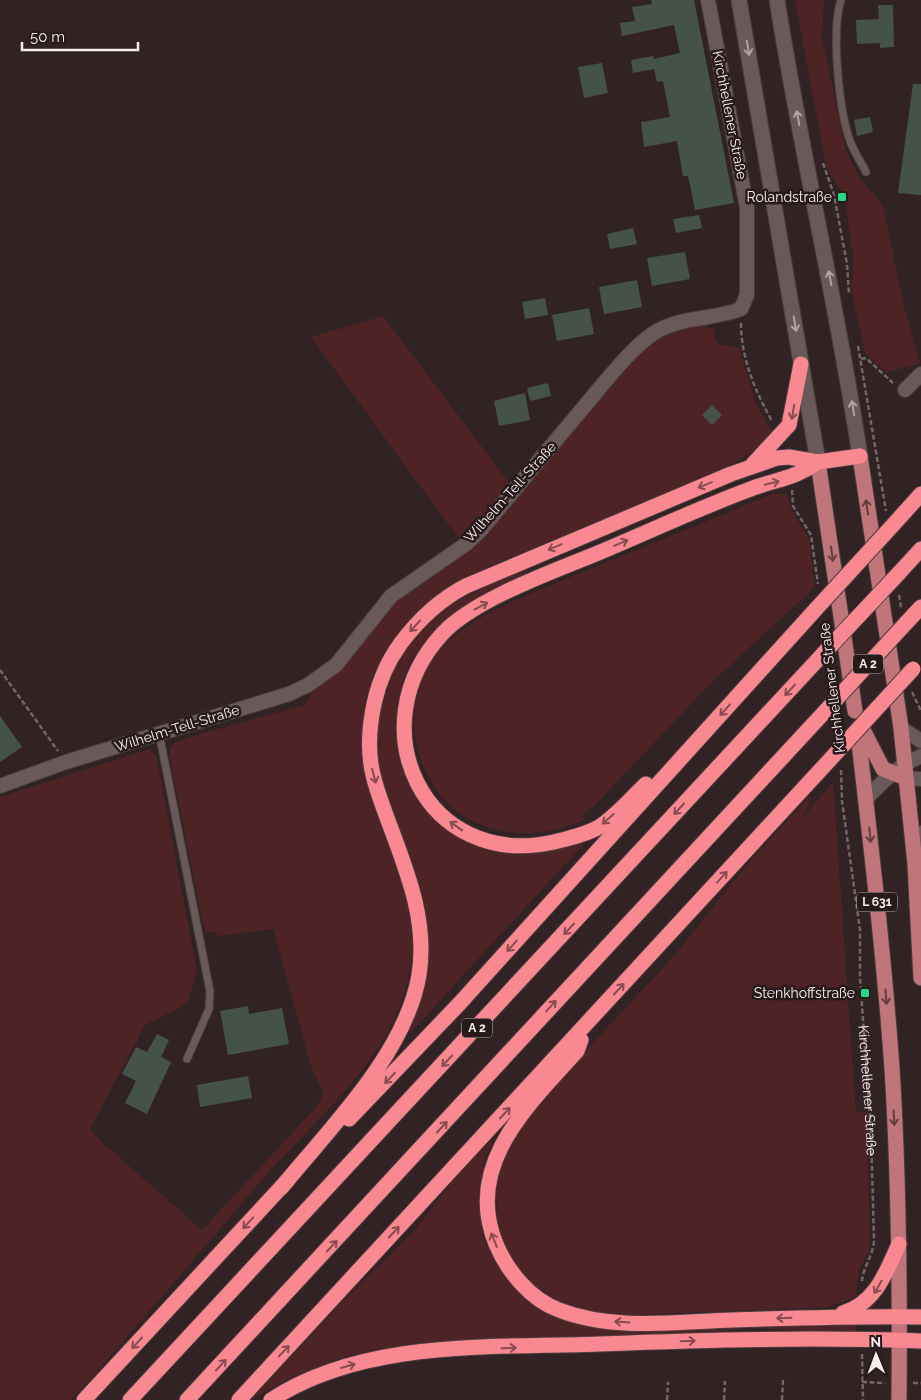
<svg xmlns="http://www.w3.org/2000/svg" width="921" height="1400" font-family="Raleway,sans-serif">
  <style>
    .green { fill: #4e2326 }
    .building { fill: #455249 }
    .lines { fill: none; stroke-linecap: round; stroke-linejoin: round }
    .lane-casing { stroke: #4a3e3f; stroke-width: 9 }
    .street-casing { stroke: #4a3e3f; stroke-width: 16 }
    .secondary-casing { stroke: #4a3e3f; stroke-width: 17 }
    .primary-casing { stroke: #4a3e3f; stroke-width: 17 }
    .highway-casing { stroke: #4a3e3f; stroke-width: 17 }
    .path { stroke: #726566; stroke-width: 2.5; stroke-dasharray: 5 2.5; stroke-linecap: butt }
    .lane { stroke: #695959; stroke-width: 7 }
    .street { stroke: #695959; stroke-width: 14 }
    .secondary { stroke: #695959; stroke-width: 15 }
    .primary { stroke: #c0757a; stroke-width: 15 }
    .highway { stroke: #fa8890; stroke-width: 15 }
    .highway-bridge-casing { stroke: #4a3e3f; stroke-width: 17; stroke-linecap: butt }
    .highway-bridge { stroke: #fa8890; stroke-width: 15 }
    .oneway { stroke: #b1a4a4 }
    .oneway2 { stroke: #864c4f }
    .oneway3 { stroke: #643e40 }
    .poi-dot { fill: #26d886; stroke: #271a1a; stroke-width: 2 }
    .labels { text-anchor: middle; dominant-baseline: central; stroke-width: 5; stroke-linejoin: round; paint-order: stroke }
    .shield { fill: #271a1a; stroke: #baafaf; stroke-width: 1 }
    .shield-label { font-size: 12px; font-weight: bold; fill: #f9efef }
    .street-label { font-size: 14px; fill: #f9efef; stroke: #271a1a }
    .poi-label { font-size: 14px; fill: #f9efef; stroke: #271a1a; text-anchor: end }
  </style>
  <rect width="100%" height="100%" fill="#312324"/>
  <g class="green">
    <polygon points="795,0 824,0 822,37 846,152 861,180 883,205 904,307 920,364 886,372 865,353 851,287 854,261 844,195 830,174 825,160"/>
    <polygon points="383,316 511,485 459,539 311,337"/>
    <path d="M707 322V328H714V338L718 344 739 348 756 404 774 435C748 459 713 473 681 486 642 503 603 520 563 536 504 561 439 581 398 633 360 682 354 747 373 805 393 864 423 914 408 979 389 1063 314 1120 260 1182 197 1255 136 1329 71 1400H0V797L146 750H149L156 755 197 970 187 1004 145 1025 90 1129 105 1145 202 1230 317 1106 324 1093 313 1072 273 929 218 936 215 932 205 933 170 759V749L174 743 187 738 304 705 312 694 309 691C322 684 336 675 346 664 367 641 381 614 405 593 429 574 456 560 480 540L644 348 668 332Z"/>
    <path d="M773 494H787L790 507 809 539 815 587 710 684 593 807 581 816 585 819C512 854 430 823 416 740 411 712 416 683 432 660 457 624 501 607 539 590Z"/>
    <path d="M528 568V571C489 594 446 612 418 650 395 682 386 746 409 780 416 791 448 811 459 820 468 828 488 847 498 850 526 856 554 850 581 842L583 845 411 1032 408 1031C407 1022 412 1009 415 999 422 971 429 945 426 917 422 871 396 830 384 787 365 721 391 649 446 609 471 591 500 580 528 568Z"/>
    <path d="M833 782 856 1113 866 1110 870 1238 869 1251 858 1272 856 1297 828 1307 631 1315C612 1314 593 1314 575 1309 501 1287 476 1199 514 1136 529 1110 551 1088 572 1066 602 1033 633 1000 664 967 690 938 713 906 738 876 760 849 785 823 809 797L811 798 803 817Z"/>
    <path d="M490 1141 493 1142C476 1172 474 1217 488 1248 502 1277 525 1305 555 1317 602 1336 652 1329 701 1327 753 1325 805 1324 856 1322V1333L748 1328 683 1335 438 1342 372 1350 340 1358 288 1379 251 1400 345 1299 414 1231 451 1183Z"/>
  </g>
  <g class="building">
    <polygon points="651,0 694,0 734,203 695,210 688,176 683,176 677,141 644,147 641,122 670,117 663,81 657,82 654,69 633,73 631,60 653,56 654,59 680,53 674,25 622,36 620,23 635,21 632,7 652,4"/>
    <polygon points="878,5 893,5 894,47 880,48 880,43 857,44 856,20 879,19"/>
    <polygon points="602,63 608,93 584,98 578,67"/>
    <polygon points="913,84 921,84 921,195 898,193"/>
    <polygon points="870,117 873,132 857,136 854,120"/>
    <polygon points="699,215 702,228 676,233 673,219"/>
    <polygon points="633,228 637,244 610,249 607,234"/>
    <polygon points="685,252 690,279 652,286 647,258"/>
    <polygon points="637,280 642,307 604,314 599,287"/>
    <polygon points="545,298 548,315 525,319 522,302"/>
    <polygon points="589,308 594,334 557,341 552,315"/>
    <polygon points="548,383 551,396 530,401 527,388"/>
    <polygon points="525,393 530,420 499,426 494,401"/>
    <polygon points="712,405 722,415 712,425 702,415"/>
    <polygon points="0,716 22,747 0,762"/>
    <polygon points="248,1006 249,1014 282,1008 289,1044 228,1055 220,1011"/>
    <polygon points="157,1034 169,1040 161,1057 171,1062 147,1114 125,1103 136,1081 122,1074 136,1047 147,1052"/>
    <polygon points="248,1076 252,1098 200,1107 197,1085"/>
  </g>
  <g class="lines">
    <defs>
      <g id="lane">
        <path d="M841 0C831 31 839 110 850 141 854 152 861 162 866 172"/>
        <polyline points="159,733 210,991 209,1009 187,1059"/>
      </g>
      <g id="street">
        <polyline points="905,390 921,374"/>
        <polyline points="901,728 921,741"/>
        <polyline points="906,778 921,779"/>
        <path d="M0 786 66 762 289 694 308 685 336 665 391 596 466 544 480 531C516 488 552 445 588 402 605 382 632 347 654 333 681 316 712 320 741 309L747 295V208L708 0"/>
        <path d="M866 799C883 781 898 766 921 756"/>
        <polyline points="917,855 921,833"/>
      </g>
      <g id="secondary">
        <polyline points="739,0 818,462"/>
        <path d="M777 0C801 153 837 303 860 456"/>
      </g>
      <g id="primary">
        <polyline points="860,456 901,728 915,864 921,978"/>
        <polyline points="818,462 855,711"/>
        <polyline points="864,732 883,769 906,778"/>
        <path d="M858 734C871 845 884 957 892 1068 899 1179 900 1289 899 1400"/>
      </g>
      <g id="highway">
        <polyline points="753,464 789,425 801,364"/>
        <polyline points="893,525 921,494"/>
        <polyline points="899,573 921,549"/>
        <polyline points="906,623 921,607"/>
        <path d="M646 784C631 798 616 816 599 827 586 835 569 838 554 842 425 871 356 726 443 633 475 599 554 571 598 553 648 532 697 509 748 490 775 479 793 480 818 462"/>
        <path d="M581 1040 577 1051C529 1104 463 1165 496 1244 507 1271 531 1300 559 1310 613 1331 676 1322 732 1320 795 1318 858 1316 921 1317"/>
        <polyline points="349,1119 460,1003 816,609"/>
        <path d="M281 1188C330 1128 406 1053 419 975 428 918 405 867 386 815 380 798 373 781 371 764 368 745 370 723 374 704 379 681 387 662 401 643 419 619 439 600 466 586L731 474 777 458 789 457 818 462 860 456"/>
        <path d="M843 1313C876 1303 886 1272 899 1244"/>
        <polyline points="84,1400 287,1181"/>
        <polyline points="130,1400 823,654"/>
        <polyline points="187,1400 830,706"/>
        <polyline points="239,1400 837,752"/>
        <path d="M271 1400C364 1339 493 1348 599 1344 706 1340 814 1337 921 1341"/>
      </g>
    </defs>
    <use href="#lane" class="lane-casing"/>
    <use href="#street" class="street-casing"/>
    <use href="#secondary" class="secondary-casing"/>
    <use href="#primary" class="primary-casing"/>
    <use href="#highway" class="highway-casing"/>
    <g class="path">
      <polyline points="823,163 834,195 847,264 849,294"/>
      <path d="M741 323C741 358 755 391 772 421"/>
      <polyline points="858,346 886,511"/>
      <polyline points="861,359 866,358 893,383"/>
      <polyline points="792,490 793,506 811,535 818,584"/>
      <polyline points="899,595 901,607"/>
      <polyline points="831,669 832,680"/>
      <polyline points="0,670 58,751"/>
      <polyline points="912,692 921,711"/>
      <path id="s1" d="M841 770 842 801 860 930V978L871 1131 874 1241C873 1256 863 1267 862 1281"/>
      <polyline points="862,1354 863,1400"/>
      <polyline points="862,1382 885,1383"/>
      <polyline points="913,1383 921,1383"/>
      <polyline points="667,1400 668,1382"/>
      <polyline points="724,1400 725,1381"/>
      <polyline points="782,1400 783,1380"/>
    </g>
    <use href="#lane" class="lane"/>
    <use href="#street" class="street"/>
    <use href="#secondary" class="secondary"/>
    <use href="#primary" class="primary"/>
    <use href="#highway" class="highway"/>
    <defs>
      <g id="highway-bridge">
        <polyline points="816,609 893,525"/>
        <polyline points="823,654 899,573"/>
        <polyline points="830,706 906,623"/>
        <polyline points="837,752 913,669"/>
      </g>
    </defs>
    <use href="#highway-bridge" class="highway-bridge-casing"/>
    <use href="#highway-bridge" class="highway-bridge"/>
  </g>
  <defs><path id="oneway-shaft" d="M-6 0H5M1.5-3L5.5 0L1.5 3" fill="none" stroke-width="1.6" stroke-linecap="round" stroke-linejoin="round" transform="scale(1.25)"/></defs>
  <g class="oneway">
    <use href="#oneway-shaft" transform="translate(748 48) rotate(80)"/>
    <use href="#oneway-shaft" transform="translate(798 118) rotate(-101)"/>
    <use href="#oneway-shaft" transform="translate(830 278) rotate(-101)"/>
    <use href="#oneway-shaft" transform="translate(795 324) rotate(81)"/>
    <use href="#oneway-shaft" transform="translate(853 408) rotate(-99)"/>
  </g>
  <g class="oneway2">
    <use href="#oneway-shaft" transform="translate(793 412) rotate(100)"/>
    <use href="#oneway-shaft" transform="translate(772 483) rotate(-14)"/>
    <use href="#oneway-shaft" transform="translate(705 485) rotate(158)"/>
    <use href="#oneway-shaft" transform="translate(621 543) rotate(-23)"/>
    <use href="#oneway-shaft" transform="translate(555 547) rotate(157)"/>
    <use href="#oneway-shaft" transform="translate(481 606) rotate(-28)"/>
    <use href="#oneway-shaft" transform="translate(415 626) rotate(133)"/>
    <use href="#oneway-shaft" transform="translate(790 690) rotate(133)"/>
    <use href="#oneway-shaft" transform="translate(725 710) rotate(132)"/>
    <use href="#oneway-shaft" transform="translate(374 776) rotate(75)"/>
    <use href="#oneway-shaft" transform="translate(679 809) rotate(133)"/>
    <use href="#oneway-shaft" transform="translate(608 819) rotate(138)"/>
    <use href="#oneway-shaft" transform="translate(456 826) rotate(-144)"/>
    <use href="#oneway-shaft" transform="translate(722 877) rotate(-48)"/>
    <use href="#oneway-shaft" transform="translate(569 929) rotate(133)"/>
    <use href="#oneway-shaft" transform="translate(512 946) rotate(132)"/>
    <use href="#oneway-shaft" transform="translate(619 989) rotate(-47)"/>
    <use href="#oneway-shaft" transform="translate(551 1006) rotate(-48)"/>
    <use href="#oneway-shaft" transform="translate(447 1061) rotate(133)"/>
    <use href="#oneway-shaft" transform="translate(390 1078) rotate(133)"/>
    <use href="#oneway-shaft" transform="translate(505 1113) rotate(-47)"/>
    <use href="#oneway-shaft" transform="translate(442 1127) rotate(-47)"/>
    <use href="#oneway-shaft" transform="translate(248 1223) rotate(133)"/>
    <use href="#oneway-shaft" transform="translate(394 1232) rotate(-47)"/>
    <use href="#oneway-shaft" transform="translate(494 1240) rotate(-112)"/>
    <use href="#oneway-shaft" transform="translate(332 1246) rotate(-47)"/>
    <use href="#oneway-shaft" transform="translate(878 1287) rotate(120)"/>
    <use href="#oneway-shaft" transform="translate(784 1318) rotate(178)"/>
    <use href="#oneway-shaft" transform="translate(622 1322) rotate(-176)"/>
    <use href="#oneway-shaft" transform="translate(688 1341) rotate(-2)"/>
    <use href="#oneway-shaft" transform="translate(137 1343) rotate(133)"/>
    <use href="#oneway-shaft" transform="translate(509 1348) rotate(-2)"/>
    <use href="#oneway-shaft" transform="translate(284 1351) rotate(-47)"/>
    <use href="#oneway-shaft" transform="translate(221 1365) rotate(-47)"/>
    <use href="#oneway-shaft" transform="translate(348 1366) rotate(-16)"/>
  </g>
  <g class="oneway3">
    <use href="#oneway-shaft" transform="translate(867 507) rotate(-98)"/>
    <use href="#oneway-shaft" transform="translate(832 554) rotate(82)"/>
    <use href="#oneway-shaft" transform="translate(870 835) rotate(84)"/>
    <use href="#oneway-shaft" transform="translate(886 997) rotate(85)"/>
    <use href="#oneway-shaft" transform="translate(894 1118) rotate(87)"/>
  </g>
  <g class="poi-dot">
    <rect x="837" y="192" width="10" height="10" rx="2.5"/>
    <rect x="860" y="988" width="10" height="10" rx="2.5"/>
  </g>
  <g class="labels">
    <g class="shield">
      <rect x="853" y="654.5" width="30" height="19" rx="4"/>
      <rect x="857" y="892.5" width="40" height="19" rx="4"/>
      <rect x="462" y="1018.5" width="30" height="19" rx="4"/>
    </g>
    <g class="shield-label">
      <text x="868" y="664">A 2</text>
      <text x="877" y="902">L 631</text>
      <text x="477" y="1028">A 2</text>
    </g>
    <g class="street-label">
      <text transform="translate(730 115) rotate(79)">Kirchhellener Straße</text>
      <text transform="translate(510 492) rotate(-48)">Wilhelm-Tell-Straße</text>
      <text transform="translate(832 688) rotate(-97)">Kirchhellener Straße</text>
      <text transform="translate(177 728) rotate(-17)">Wilhelm-Tell-Straße</text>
      <text stroke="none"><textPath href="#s1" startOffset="322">Kirchhellener Straße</textPath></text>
    </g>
    <g class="poi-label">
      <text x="832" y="197">Rolandstraße</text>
      <text x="855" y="993">Stenkhoffstraße</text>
    </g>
  </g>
  <g transform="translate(876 1355) rotate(359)" stroke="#271a1a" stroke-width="4" paint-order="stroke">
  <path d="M0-4L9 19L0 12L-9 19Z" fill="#f9efef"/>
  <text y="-8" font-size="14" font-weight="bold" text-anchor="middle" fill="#f9efef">N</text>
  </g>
  <path d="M22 42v8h116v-8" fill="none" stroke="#f9efef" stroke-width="2.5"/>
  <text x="30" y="42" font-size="15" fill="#f9efef" stroke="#271a1a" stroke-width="4" paint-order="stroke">50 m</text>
</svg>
